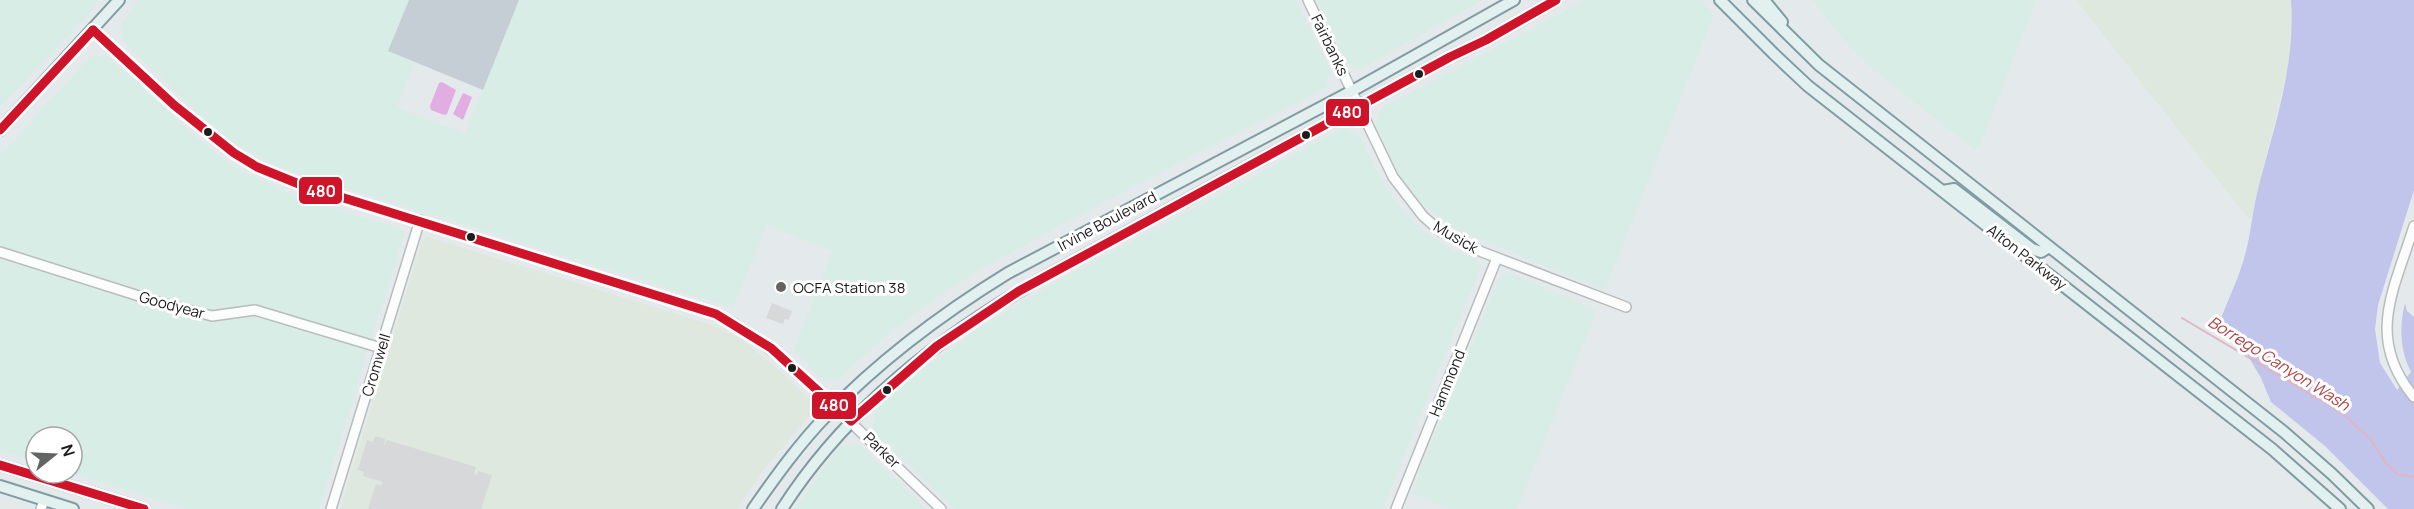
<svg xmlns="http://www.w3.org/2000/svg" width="2414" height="509" font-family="Manrope,sans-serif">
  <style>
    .commercial { fill: #d8ede5 }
    .industrial { fill: #dee8de }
    .religious { fill: #d6d8d9 }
    .construction { fill: #c5ced5 }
    .grass { fill: #c1c4eb }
    .pitch { fill: #e2ade0 }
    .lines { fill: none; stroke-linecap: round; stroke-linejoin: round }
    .stream { stroke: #e0b6c2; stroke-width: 2 }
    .minor-casing { stroke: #b9bcbc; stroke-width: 12 }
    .major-casing { stroke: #819ca1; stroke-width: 14 }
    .minor { stroke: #fbfcfc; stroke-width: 9 }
    .major { stroke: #e3f0f0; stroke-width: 10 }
    .bus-1-casing { stroke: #fff; stroke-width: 14 }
    .bus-1 { stroke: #cf1429; stroke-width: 9 }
    .bus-dot { fill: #1c1c1c; stroke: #fff; stroke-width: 2 }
    .poi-dot { fill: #626464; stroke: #fff; stroke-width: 2 }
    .labels { text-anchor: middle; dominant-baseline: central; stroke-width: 6; stroke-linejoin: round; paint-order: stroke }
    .street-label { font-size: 15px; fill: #1c1c1c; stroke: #fff }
    .poi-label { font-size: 15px; fill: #1c1c1c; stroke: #fff; text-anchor: start }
    .water-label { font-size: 16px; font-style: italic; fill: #af4547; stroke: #fff }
    .line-badge { stroke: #fff; stroke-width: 2 }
    .badge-label { font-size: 16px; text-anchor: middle; font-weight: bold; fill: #fff }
  </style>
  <rect width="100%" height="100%" fill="#e4eaeb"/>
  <g class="commercial">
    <polygon points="0,0 99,0 85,18 0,107"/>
    <polygon points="139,0 409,0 389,51 415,63 397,107 465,134 519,0 1296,0 1331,72 1326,88 1125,191 979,270 935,299 888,334 839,379 822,380 794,350 832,251 767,225 733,308 284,169 237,146 196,111 122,40 121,23"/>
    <polygon points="1317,0 1482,0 1361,69 1347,64"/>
    <polygon points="1589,0 1701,0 1714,15 1605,290 1462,232 1440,219 1415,197 1397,171 1375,125 1382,108 1578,4"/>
    <polygon points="1812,0 2036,0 1979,149 1975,150 1871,68 1846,43"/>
    <polygon points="107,56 210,149 239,170 304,200 398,227 403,231 404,235 319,509 186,509 71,473 72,437 36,437 36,462 0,451 0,155 90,57"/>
    <polygon points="1344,128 1359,135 1380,177 1395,201 1420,229 1455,251 1476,259 1480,269 1383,509 954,509 874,431 873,413 918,373 980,327 1052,284"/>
    <polygon points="1509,273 1597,310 1517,509 1450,509 1411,493 1499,277"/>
    <polygon points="859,444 926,509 795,509 840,446"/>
  </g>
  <g class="industrial">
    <polygon points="2076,0 2291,0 2292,31 2288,69 2256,196 2254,219 2247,217"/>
    <polygon points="428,237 712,325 741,339 779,370 810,399 810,415 761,473 737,509 340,509 422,241"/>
  </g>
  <g class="religious">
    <polygon points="772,303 792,311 789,320 785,319 783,324 766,318"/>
    <polygon points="375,436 385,439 384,446 387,440 476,467 474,474 477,475 478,471 492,475 481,509 368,509 376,484 381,486 383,482 363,476 364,472 358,470 367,440 373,442"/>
  </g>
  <polygon class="construction" points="409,0 519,0 483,90 388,51"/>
  <path class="grass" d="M2291 0H2414V190L2378 305 2375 329 2380 363 2397 390 2411 372C2400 351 2399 326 2405 303L2407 311 2414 317V509H2388L2325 446 2271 402 2261 378 2241 344 2220 321C2227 302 2236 284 2242 265 2251 239 2252 211 2259 185 2275 124 2296 63 2291 0Z"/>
  <g class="pitch">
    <polygon points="442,82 456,90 447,114 444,115 431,110 430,106 439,83"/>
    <polygon points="463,93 472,97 463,120 453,114"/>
  </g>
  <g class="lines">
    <polyline class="stream" points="2182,318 2342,413 2372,441 2385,462 2397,474 2414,477"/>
    <defs>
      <g id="minor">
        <polyline points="1308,0 1393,177 1423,216 1440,231 1482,252 1626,307"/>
        <polyline points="93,30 174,105 234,153 257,167 299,184 706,311 735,324 790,364 941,509"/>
        <path d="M2414 226C2394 290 2365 338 2414 397"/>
        <polyline points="0,252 158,302 212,316 255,310 381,348"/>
        <polyline points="41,509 44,500"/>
        <polyline points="331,509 420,220"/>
        <polyline points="1396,509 1497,258"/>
      </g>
      <g id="major">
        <polyline points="1720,0 1774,54 1808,86 2272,449 2340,509"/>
        <polyline points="1753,0 1819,65 2284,432 2332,474 2368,509"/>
        <polyline points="1764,0 1782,22"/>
        <polyline points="0,130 119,0"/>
        <polyline points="1943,191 1954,189 2032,249 2041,252 2049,247"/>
        <polyline points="0,465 144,509"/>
        <polyline points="0,486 73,509"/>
        <path d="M753 509C776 476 799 444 827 415 880 360 943 313 1008 273L1352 91 1514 0"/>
        <path d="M782 509C846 409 945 332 1048 275L1450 57 1486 40 1556 0"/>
      </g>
    </defs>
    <use href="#minor" class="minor-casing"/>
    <use href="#major" class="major-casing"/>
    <use href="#minor" class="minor"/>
    <use href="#major" class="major"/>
    <defs>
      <g id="bus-1">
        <polyline points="93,30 174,105 234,153 257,167 299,184 716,314 771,348 851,421 937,346 1019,291 1450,57 1486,40 1556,0"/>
        <polyline points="0,130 93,30"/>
        <polyline points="0,465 144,509"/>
      </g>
    </defs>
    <use href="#bus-1" class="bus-1-casing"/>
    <use href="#bus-1" class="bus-1"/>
  </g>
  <g class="bus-dot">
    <circle cx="1419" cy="74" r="5"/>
    <circle cx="208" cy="132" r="5"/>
    <circle cx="1306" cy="135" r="5"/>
    <circle cx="471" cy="237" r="5"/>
    <circle cx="792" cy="368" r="5"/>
    <circle cx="887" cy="390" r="5"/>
  </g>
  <circle class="poi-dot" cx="781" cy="287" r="6"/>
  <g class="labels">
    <g class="street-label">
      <text transform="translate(1330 45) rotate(64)">Fairbanks</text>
      <text transform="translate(1107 221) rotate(-28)">Irvine Boulevard</text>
      <text transform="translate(1456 237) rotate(30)">Musick</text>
      <text transform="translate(2027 257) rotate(38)">Alton Parkway</text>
      <text transform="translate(172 305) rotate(15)">Goodyear</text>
      <text transform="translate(376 365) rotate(-73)">Cromwell</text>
      <text transform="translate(1447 383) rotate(-68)">Hammond</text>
      <text transform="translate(882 450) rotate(44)">Parker</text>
    </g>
    <g class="poi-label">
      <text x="793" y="287">OCFA Station 38</text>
    </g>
    <g class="water-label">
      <text transform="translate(2279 363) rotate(32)">Borrego Canyon Wash</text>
    </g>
  </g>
  <g class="line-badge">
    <rect x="1325" y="98" width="45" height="29" rx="6" fill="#cf1429"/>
    <rect x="298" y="176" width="45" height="29" rx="6" fill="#cf1429"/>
    <rect x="811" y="391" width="46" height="29" rx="6" fill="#cf1429"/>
  </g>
  <g class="badge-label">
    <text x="1347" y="118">480</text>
    <text x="321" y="197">480</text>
    <text x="834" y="411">480</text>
  </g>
  <g transform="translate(54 455) rotate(72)"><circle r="28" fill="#ffffff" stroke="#a4a4a4" stroke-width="1.5"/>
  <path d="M0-4.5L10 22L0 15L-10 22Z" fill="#626464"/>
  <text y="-9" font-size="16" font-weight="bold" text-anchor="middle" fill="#1c1c1c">N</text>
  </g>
</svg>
